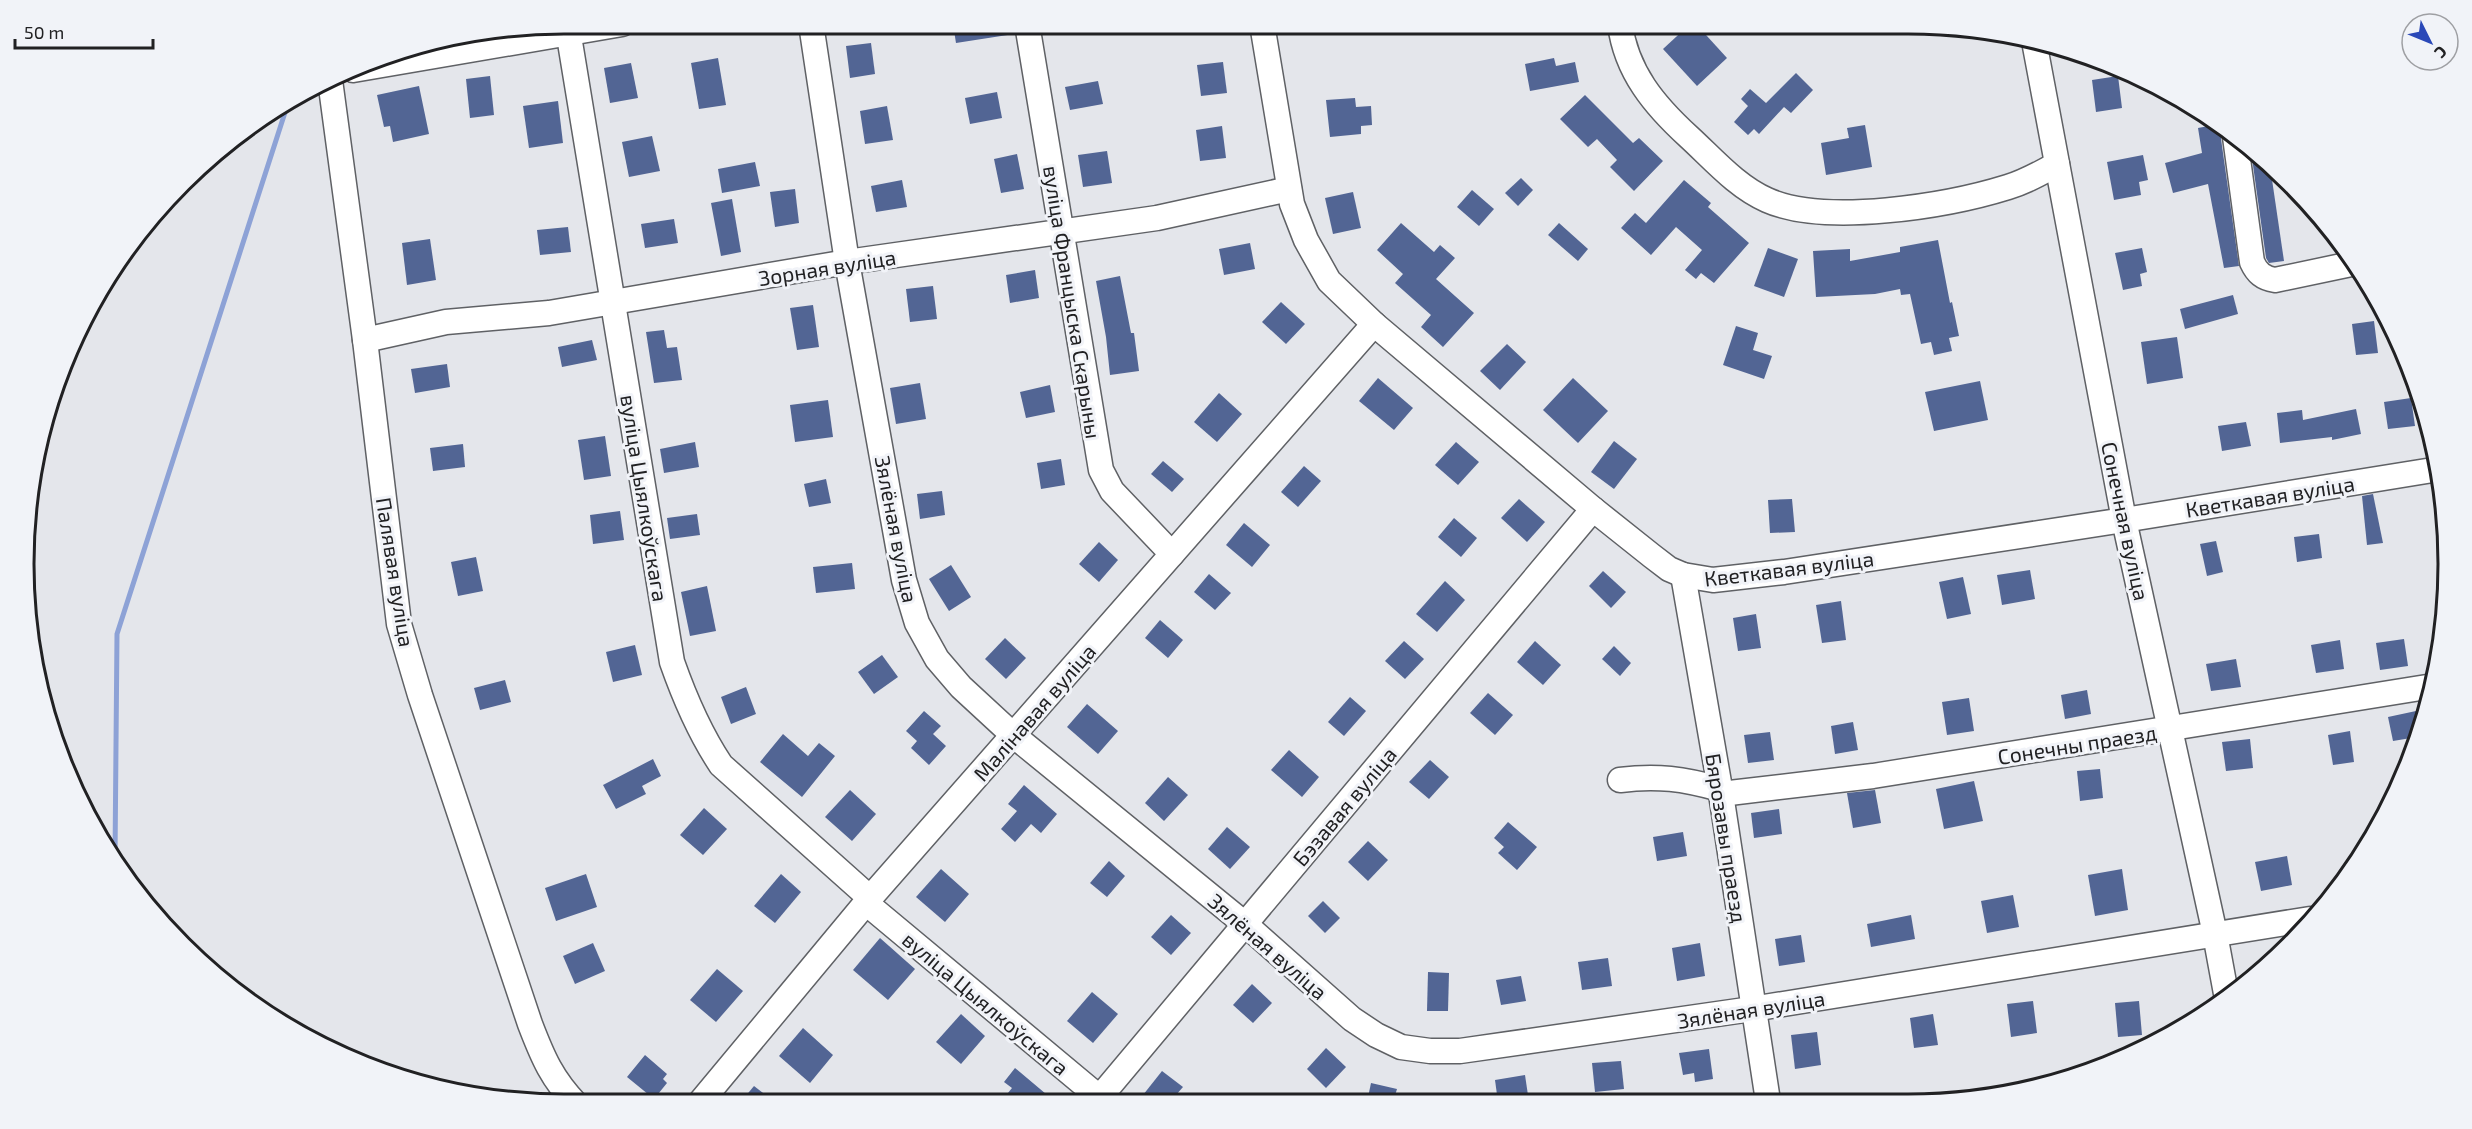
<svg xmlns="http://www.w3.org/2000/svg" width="2472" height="1129" font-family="'Exo 2',sans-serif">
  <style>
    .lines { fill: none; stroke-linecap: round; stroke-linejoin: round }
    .stream { stroke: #8da2d6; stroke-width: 5 }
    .building { fill: #526594 }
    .minor-casing { stroke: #5f6165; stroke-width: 27 }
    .minor { stroke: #fff; stroke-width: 24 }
    .labels { text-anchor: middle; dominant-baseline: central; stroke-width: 6; stroke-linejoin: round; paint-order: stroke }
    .street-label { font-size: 21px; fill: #212123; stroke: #f1f3f8 }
    .rim { fill: none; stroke: #212123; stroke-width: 3 }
  </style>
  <rect width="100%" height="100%" fill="#e4e6eb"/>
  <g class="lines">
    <polyline class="stream" points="115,858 117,634 289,100"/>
  </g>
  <g class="building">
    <polygon points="953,24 1013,24 1014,34 956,43"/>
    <polygon points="1690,24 1696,24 1727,58 1697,86 1663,49"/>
    <polygon points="871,43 875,74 850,78 846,46"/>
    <polygon points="718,58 726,105 699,109 691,63"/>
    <polygon points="1554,58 1556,66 1575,62 1579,82 1530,91 1525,64"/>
    <polygon points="1223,62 1227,93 1201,96 1197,65"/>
    <polygon points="631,63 638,98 610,103 604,68"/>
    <polygon points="1796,73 1813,90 1791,113 1784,107 1759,134 1754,129 1748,135 1734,122 1748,106 1741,99 1750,89 1766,103"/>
    <polygon points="490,76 494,115 470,118 466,79"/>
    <polygon points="2118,76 2122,108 2096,112 2092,80"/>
    <polygon points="1098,81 1103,104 1070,110 1065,87"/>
    <polygon points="419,86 429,134 393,142 390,126 384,127 377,95"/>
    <polygon points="997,92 1002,118 970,124 965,98"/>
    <polygon points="1585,95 1633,143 1639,138 1663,161 1634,191 1610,167 1617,160 1597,139 1588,147 1560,119"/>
    <polygon points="1355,98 1356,107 1371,106 1372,125 1361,126 1361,134 1330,137 1326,100"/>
    <polygon points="558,101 563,143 529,148 523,106"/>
    <polygon points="887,106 893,140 865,144 860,111"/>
    <polygon points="2219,124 2224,128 2221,139 2239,266 2224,268 2208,184 2173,193 2165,163 2202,153 2198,128"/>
    <polygon points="1865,125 1872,167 1826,175 1821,143 1849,138 1847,128"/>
    <polygon points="1222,126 1226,158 1200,161 1196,130"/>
    <polygon points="652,136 660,171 629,177 622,142"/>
    <polygon points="1107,151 1112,183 1083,187 1078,155"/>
    <polygon points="2251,151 2270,166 2284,261 2269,263 2266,258"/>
    <polygon points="1017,154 1024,189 1001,193 994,159"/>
    <polygon points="2143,155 2148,180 2139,182 2141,195 2114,200 2107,162"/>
    <polygon points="755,162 760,186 722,193 718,169"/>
    <polygon points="1521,178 1533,190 1518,206 1505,193"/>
    <polygon points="902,180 907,207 876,212 871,186"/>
    <polygon points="1684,180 1711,203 1708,207 1749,243 1714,283 1701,273 1696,279 1685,270 1702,250 1676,227 1651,255 1621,228 1635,213 1646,223"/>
    <polygon points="795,189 799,223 775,227 770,192"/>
    <polygon points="1472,190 1494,209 1479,226 1457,207"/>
    <polygon points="1353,192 1361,228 1333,234 1325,198"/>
    <polygon points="732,199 741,252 721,256 711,203"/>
    <polygon points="674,219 678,243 645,248 641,224"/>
    <polygon points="1401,223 1434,252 1440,245 1455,258 1436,279 1474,313 1443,347 1421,327 1431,315 1395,283 1403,274 1377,250"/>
    <polygon points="1559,223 1588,249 1578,261 1548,235"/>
    <polygon points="568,227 571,252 540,255 537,230"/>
    <polygon points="430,239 436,280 407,285 402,243"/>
    <polygon points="1938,240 1950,303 1952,302 1959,336 1949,338 1952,351 1934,355 1931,342 1921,344 1910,294 1901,295 1900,289 1875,294 1816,297 1813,251 1850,249 1850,261 1900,252 1900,247"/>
    <polygon points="1250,243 1255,269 1224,275 1219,249"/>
    <polygon points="1768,248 1798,259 1784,297 1754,286"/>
    <polygon points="2142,248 2147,272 2140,274 2142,286 2123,290 2115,253"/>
    <polygon points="1035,270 1039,298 1010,303 1006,275"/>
    <polygon points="1120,276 1131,333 1134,333 1139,371 1110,375 1106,337 1096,281"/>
    <polygon points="933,286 937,319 910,322 906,289"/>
    <polygon points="2233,295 2238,314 2185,329 2180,309"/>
    <polygon points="1281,302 1305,324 1286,344 1262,322"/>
    <polygon points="813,305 819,347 797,350 790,308"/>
    <polygon points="2374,321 2378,353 2356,355 2352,324"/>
    <polygon points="1736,326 1758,333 1753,350 1772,356 1764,379 1723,365"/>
    <polygon points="664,330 667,348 677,347 682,380 654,383 646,332"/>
    <polygon points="2177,337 2183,378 2147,384 2141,342"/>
    <polygon points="592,340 597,360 562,367 558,347"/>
    <polygon points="1507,344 1526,362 1500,390 1480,371"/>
    <polygon points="447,364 450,387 415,393 411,369"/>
    <polygon points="1378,378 1413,408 1394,430 1359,401"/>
    <polygon points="1573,378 1608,411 1578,443 1543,410"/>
    <polygon points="1980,381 1988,420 1934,431 1925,392"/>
    <polygon points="920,383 926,419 896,424 890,388"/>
    <polygon points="1050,385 1055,412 1026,418 1020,392"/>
    <polygon points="1219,393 1242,414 1217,442 1194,422"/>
    <polygon points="2411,398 2415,426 2388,429 2384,402"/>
    <polygon points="828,400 833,437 795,442 790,405"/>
    <polygon points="2356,409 2361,434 2332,440 2332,437 2280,443 2277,413 2302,410 2303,420"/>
    <polygon points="2246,422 2251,446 2222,451 2218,426"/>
    <polygon points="605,436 611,476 584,480 578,440"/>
    <polygon points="1614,441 1637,459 1614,489 1591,472"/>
    <polygon points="695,442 699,467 664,473 660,449"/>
    <polygon points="1456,442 1479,462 1458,485 1435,465"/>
    <polygon points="463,444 465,467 433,471 430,448"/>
    <polygon points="1061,459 1065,485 1041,489 1037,463"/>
    <polygon points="1163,461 1184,479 1172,492 1151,474"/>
    <polygon points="1304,466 1321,481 1298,507 1281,492"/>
    <polygon points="826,479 831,503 809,507 804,484"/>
    <polygon points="942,491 945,515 920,519 917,494"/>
    <polygon points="2373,494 2383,543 2367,545 2362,496"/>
    <polygon points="1519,499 1545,522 1527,542 1501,518"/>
    <polygon points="1792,499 1795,532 1770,533 1768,500"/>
    <polygon points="620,511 624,540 593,544 590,515"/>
    <polygon points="697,514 700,535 670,539 667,518"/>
    <polygon points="1454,518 1477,538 1461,557 1438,537"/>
    <polygon points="1244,523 1270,545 1252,567 1226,545"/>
    <polygon points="2319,534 2322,558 2297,562 2294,537"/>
    <polygon points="2216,541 2223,572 2207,576 2200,544"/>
    <polygon points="1099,542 1118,560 1099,582 1079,564"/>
    <polygon points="476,557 483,591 458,596 451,562"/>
    <polygon points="852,563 855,589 816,593 813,567"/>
    <polygon points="951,565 971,597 949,611 929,579"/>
    <polygon points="2030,570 2035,599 2002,605 1997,575"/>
    <polygon points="1603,571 1626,592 1611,608 1589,586"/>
    <polygon points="1209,574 1231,593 1215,610 1194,592"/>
    <polygon points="1963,577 1971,614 1947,619 1939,582"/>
    <polygon points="1445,581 1465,600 1437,632 1416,614"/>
    <polygon points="707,586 716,631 690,636 681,592"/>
    <polygon points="1841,601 1846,640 1822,643 1816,605"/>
    <polygon points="1756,614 1761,648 1738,651 1733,618"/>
    <polygon points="1160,620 1183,640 1168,658 1145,638"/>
    <polygon points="1005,638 1026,658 1006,679 985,659"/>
    <polygon points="2404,639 2408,666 2380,670 2376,643"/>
    <polygon points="2340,640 2344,669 2316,673 2311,645"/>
    <polygon points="1404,641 1424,659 1405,679 1385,661"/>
    <polygon points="1535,641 1561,665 1543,685 1517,662"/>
    <polygon points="635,645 642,675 613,682 606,652"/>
    <polygon points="1614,646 1631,663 1620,676 1602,659"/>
    <polygon points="882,655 898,677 874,694 858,672"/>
    <polygon points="2236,659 2241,687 2211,691 2206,664"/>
    <polygon points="505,680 511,702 480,710 474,688"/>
    <polygon points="746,687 756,714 731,724 721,697"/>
    <polygon points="2087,690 2091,714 2065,719 2061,695"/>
    <polygon points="1488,693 1513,715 1495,735 1470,713"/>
    <polygon points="1350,697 1366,711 1344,736 1328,722"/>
    <polygon points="1969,698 1974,731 1947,735 1942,702"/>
    <polygon points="1087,704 1118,731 1098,754 1067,727"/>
    <polygon points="924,711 941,726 933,734 946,746 929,765 911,748 917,741 906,731"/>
    <polygon points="2416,711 2420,729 2417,737 2393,741 2388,717"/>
    <polygon points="1853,722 1858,750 1835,754 1831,726"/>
    <polygon points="2350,731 2354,762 2333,765 2328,735"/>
    <polygon points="1770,732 1774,760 1748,763 1744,735"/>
    <polygon points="783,734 808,756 819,743 835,756 802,797 760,762"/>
    <polygon points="2250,739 2253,768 2226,771 2222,742"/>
    <polygon points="1289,750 1319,777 1302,797 1271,770"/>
    <polygon points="653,759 661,776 642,786 646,794 616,809 603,785"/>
    <polygon points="1430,760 1449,777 1429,799 1409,782"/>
    <polygon points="2100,769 2103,798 2080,801 2077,771"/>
    <polygon points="1168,777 1188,795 1164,821 1145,803"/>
    <polygon points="1974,781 1983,821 1944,829 1936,789"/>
    <polygon points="1024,785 1057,814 1041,833 1031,824 1015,842 1001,829 1017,811 1008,804"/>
    <polygon points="850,790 876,814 852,841 825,817"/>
    <polygon points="1875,790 1881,823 1853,828 1847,793"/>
    <polygon points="704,808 727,829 703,855 680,835"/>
    <polygon points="1779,809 1782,834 1754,838 1751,813"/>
    <polygon points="1508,822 1537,847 1517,870 1498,853 1504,847 1494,838"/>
    <polygon points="1227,827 1250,847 1230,869 1208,849"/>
    <polygon points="1683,832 1687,856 1657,861 1653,837"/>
    <polygon points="1368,841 1388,860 1368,881 1348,862"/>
    <polygon points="2287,856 2292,885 2261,891 2255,862"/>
    <polygon points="1109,861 1125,876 1107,897 1090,883"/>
    <polygon points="941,869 969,894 945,922 916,897"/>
    <polygon points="2122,869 2128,910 2095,916 2088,875"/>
    <polygon points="586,874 597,907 556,921 545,888"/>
    <polygon points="781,874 801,892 775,923 754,906"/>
    <polygon points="2013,895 2019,927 1987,933 1981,901"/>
    <polygon points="1323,901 1340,918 1325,933 1308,916"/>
    <polygon points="1171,915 1191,933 1171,955 1151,937"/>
    <polygon points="1911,915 1915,939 1871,947 1867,924"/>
    <polygon points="1801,935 1805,962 1779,966 1775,939"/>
    <polygon points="880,938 915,969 888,1000 853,970"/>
    <polygon points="593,943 605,971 575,984 563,956"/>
    <polygon points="1700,943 1705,976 1677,981 1672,948"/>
    <polygon points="1608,958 1612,986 1582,990 1578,962"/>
    <polygon points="717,969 743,991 716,1022 690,1000"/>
    <polygon points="1428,972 1449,973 1448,1011 1427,1011"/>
    <polygon points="1521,976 1526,1001 1501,1005 1496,980"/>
    <polygon points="1252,984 1272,1003 1253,1023 1233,1005"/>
    <polygon points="1092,992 1118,1014 1093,1043 1067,1021"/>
    <polygon points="2033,1001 2037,1033 2011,1037 2007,1004"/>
    <polygon points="2139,1001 2142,1035 2118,1037 2115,1003"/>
    <polygon points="961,1014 985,1036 961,1064 936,1042"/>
    <polygon points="1933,1014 1938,1045 1914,1048 1910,1018"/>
    <polygon points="803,1028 833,1055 810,1083 779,1056"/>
    <polygon points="1817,1032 1821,1065 1795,1069 1791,1035"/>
    <polygon points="1326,1048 1346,1067 1326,1088 1307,1069"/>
    <polygon points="1709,1049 1713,1079 1695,1082 1694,1073 1683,1075 1679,1053"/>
    <polygon points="645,1055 667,1074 663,1079 667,1083 654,1099 627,1077"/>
    <polygon points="1621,1061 1624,1089 1595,1092 1592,1063"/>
    <polygon points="1015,1068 1046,1094 1038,1103 999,1104 1012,1088 1004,1082"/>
    <polygon points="1162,1071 1183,1087 1169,1103 1153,1103 1143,1095"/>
    <polygon points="1525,1075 1529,1102 1498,1102 1495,1080"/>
    <polygon points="1371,1083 1397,1089 1393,1102 1367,1102"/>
    <polygon points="754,1086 777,1104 739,1104"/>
  </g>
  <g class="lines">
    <defs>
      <g id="minor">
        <path d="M567 24 672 662C685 699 699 732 721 765L870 898"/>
        <polyline points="811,24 847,262 904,580 917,623 937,659 961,687 1013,735 1246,925 1352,1019 1376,1035 1401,1047 1430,1051 1460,1051 1752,1009 2310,919"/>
        <polyline points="1027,24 1101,470 1112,491 1172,554"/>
        <polyline points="1262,24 1292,204 1306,240 1329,281 1374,324 1593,509 1652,556 1669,569 1683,575 1713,580 1784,572 2124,520 2439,469"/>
        <path d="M1620 24C1626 72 1655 106 1689 137 1713 159 1737 187 1767 200 1825 226 1947 206 2008 187 2025 182 2041 173 2057 164"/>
        <polyline points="2034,41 2124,520 2215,934 2227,999"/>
        <polyline points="353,70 622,24"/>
        <path d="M330 80 365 340 399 624 420 695 530 1024C543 1058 552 1079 577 1105"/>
        <path d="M2235 137 2252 262C2257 273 2263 278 2275 280L2356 263"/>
        <polyline points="365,340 446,322 549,313 847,262 1157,218 1289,189"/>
        <polyline points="1683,575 1721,794 1768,1101"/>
        <path d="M1620 780C1657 775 1684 779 1720 789"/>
        <polyline points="1721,794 1873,776 2433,686"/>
        <polyline points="866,903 1106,1103"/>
        <polyline points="1095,1103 1593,509"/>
        <polyline points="698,1105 870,898 1374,324"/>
      </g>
    </defs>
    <use href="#minor" class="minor-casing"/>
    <use href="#minor" class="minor"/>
  </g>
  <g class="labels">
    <g class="street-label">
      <text transform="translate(827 267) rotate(-9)">Зорная вуліца</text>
      <text transform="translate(1073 302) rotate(81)">вуліца Францыска Скарыны</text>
      <text transform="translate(2270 496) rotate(-9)">Кветкавая вуліца</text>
      <text transform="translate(645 498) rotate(81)">вуліца Цыялкоўскага</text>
      <text transform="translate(2126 521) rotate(78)">Сонечная вуліца</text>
      <text transform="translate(897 529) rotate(79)">Зялёная вуліца</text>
      <text transform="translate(1789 568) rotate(-7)">Кветкавая вуліца</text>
      <text transform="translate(396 572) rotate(81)">Палявая вуліца</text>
      <text transform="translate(1034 712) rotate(-49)">Малінавая вуліца</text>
      <text transform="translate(2077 744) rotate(-9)">Сонечны праезд</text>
      <text transform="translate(1344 806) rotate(-50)">Бэзавая вуліца</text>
      <text transform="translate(1727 838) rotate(81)">Бярозавы праезд</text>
      <text transform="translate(1268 946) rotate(41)">Зялёная вуліца</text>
      <text transform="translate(986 1003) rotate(40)">вуліца Цыялкоўскага</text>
      <text transform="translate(1751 1009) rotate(-9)">Зялёная вуліца</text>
    </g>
  </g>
  <path d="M0 0H2472V1129H0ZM564 34H1908A530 530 0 0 1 2438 564V564A530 530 0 0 1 1908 1094H564A530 530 0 0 1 34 564V564A530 530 0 0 1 564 34Z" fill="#f1f3f8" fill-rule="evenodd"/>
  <path class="rim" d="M564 34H1908A530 530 0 0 1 2438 564V564A530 530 0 0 1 1908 1094H564A530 530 0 0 1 34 564V564A530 530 0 0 1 564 34Z"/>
  <g transform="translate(2430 42) rotate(133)"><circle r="28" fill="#f1f3f8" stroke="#9e9fa3" stroke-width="1.5"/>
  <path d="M0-4.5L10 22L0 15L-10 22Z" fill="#2a48b8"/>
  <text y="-9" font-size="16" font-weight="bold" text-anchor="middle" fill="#212123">С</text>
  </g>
  <path d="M15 39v9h138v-9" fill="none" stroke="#212123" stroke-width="3"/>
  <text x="24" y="39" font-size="18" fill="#212123" stroke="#f1f3f8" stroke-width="4.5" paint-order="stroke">50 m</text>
</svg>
